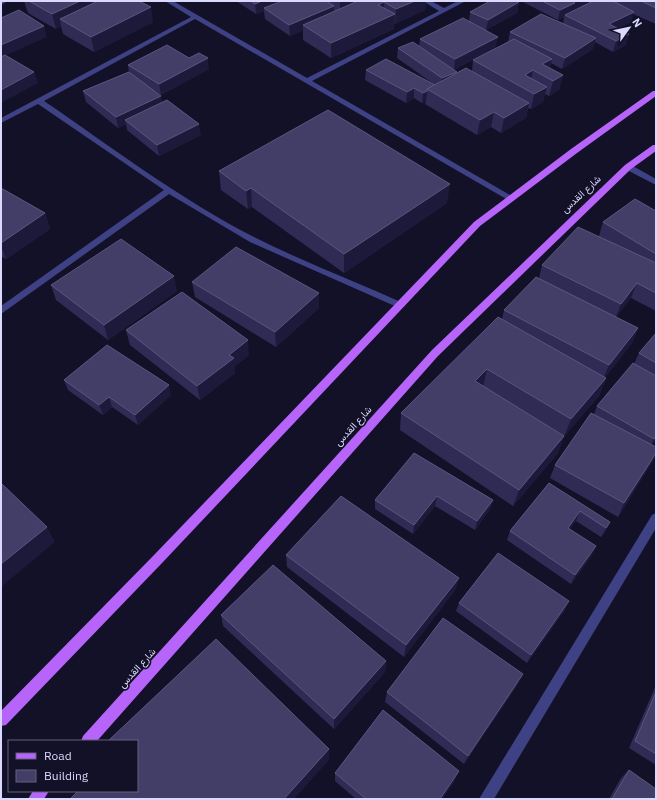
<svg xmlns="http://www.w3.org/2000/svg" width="657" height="800" font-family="'IBM Plex Sans',Vazirmatn,sans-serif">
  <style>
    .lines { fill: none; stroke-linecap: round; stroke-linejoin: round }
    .minor { fill: #3e4184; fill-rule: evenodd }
    .major { fill: #b664f9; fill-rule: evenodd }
    .wall { fill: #302b55 }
    .shaded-wall { fill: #1d193b }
    .building { fill: #423e67; stroke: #5a567f }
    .labels { text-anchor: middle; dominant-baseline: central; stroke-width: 3.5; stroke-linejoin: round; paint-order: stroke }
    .street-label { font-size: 10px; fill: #dad9fe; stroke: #131127 }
  </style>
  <rect width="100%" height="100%" fill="#131127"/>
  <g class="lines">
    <g class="minor">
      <polygon points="1,1 8,1 1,5"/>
      <path d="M165 1H173L307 78 439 11 423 1H431L444 8 458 1H466L312 81 515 198 511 201 508 200 195 19 44 101C113 148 181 200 256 238 304 262 354 281 403 303L405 305 403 307H397L250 242 169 194 1 314V306L164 190 38 104 1 123V118L191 17Z"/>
      <polygon points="625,165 631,165 656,179 656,185 625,169"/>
      <polygon points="656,513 656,528 494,799 479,799 652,515"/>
    </g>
    <g class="major">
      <polygon points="653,91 656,91 656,96 577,153 480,226 163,562 6,725 1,726 1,711 155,554 474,222 571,149"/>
      <polygon points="653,145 656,145 656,151 631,169 438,356 97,741 81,741 83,736 432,350 625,165"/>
      <polygon points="33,791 49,791 44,799 28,799"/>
    </g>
  </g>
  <g class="wall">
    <polygon points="24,1 139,1 153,22 94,52 63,34 61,26 56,29 28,13"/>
    <polygon points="236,1 426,1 425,10 395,24 394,23 394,29 331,58 303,40 303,30 290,36 265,19 264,11 256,14"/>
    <polygon points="521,1 587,1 586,3 573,10 573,11 593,1 656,1 656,24 633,14 631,22 618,29 626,45 613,52 595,42 593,49 562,69 551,63 550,68 563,75 559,90 549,96 545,94 543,102 531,109 528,108 526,118 501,133 491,127 477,135 425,104 426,102 422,103 414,98 406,103 365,80 366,70 435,85 397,58 398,48 419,46 420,39 469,21 470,12 519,2 517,13 486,30 496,47 454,70 450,67 456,73 472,71 473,60 508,42 510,32 563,23 564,17 558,20"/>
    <polygon points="128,65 209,69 161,95 155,91 162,102 201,135 159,156 127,130 126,124 118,128 86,102 83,91 129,72"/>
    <polygon points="219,171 447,203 344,273 252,207 248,209 221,190"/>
    <polygon points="1,188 45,213 50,229 6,259 1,256"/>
    <polygon points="656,211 656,311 631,298 616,317 638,328 632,343 605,377 606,378 599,396 564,436 558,453 513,506 400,430 401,413 502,319 504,310 539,278 542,265 599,236 603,222"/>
    <polygon points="192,282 319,293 319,308 276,347 195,297"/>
    <polygon points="51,285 177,291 108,340 56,300"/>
    <polygon points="126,330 249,355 235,366 235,373 200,400 130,345"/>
    <polygon points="656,333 656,376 634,364 639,353"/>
    <polygon points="64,380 171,395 138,425 112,407 103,415 68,390"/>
    <polygon points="597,406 656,439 652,445 656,447 656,453 652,462 618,517 550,478 555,465 594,414"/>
    <polygon points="414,453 493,500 490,509 475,530 435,506 413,534 375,509 375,500"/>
    <polygon points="549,483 610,522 606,531 601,537 576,521 569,529 592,555 571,584 507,540 510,531"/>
    <polygon points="286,555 459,578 455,590 404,657 287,567"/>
    <polygon points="459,603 565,610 527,663 456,611"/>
    <polygon points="221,615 386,661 385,672 334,729 223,626"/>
    <polygon points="517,685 464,764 385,702 387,692"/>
    <polygon points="656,685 656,765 629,748"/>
    <polygon points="629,770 656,799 609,799 621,778"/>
    <polygon points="335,773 455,780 442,799 356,799 335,781"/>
  </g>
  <g class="shaded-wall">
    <polygon points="80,1 114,1 60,19 61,26 56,29 52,14"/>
    <polygon points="262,1 289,1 264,8 264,11 256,14 255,4"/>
    <polygon points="342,1 366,1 340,12 340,2"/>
    <polygon points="415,1 426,1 425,10 395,24 396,9"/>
    <polygon points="572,1 587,1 586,3 573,10 572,13 565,15 564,17 558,20 560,10"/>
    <polygon points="384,2 383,17 378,5"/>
    <polygon points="519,2 517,13 486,30 488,20"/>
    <polygon points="334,6 334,17 303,25 303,30 290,36 289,25"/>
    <polygon points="151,7 153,22 94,52 91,37"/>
    <polygon points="634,12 631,22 607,35 609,24"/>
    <polygon points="395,14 394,29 331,58 331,43"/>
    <polygon points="44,26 47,37 2,57 1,54 1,45"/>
    <polygon points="629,34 626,45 613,52 616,41"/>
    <polygon points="498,37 496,47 454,70 455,59"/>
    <polygon points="596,38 593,49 562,69 565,58"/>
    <polygon points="208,58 209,69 161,95 159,84"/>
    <polygon points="552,59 548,74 542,64"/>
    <polygon points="533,70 530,85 525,75"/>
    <polygon points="34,72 38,83 1,103 1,90"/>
    <polygon points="457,72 455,83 441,89 442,78"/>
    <polygon points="563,75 559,90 549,96 553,81"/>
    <polygon points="547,87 543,102 531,109 534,94"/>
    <polygon points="414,88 414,98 406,103 407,92"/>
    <polygon points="427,91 426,102 422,103 423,93"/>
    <polygon points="161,96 163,107 125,120 126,124 118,128 116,117"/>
    <polygon points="529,103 526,118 501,133 504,118"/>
    <polygon points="494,112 491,127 477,135 480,120"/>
    <polygon points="199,124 201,135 159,156 157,145"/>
    <polygon points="450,184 447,203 344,273 344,254"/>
    <polygon points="251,188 252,207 248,209 246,191"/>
    <polygon points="45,213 50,229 6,259 1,246 1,243"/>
    <polygon points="174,276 177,291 108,340 104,325"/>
    <polygon points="637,283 631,298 615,319 621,304"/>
    <polygon points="319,293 319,308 276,347 275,332"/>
    <polygon points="638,328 632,343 603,379 609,365"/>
    <polygon points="248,340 249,355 235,366 235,373 200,400 197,386 229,355"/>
    <polygon points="487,369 483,387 475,381"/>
    <polygon points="606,378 599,396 564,437 571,419"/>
    <polygon points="169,385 171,395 138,425 135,415"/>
    <polygon points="109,397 112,407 103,415 99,405"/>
    <polygon points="564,436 558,453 513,506 519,490"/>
    <polygon points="656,436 656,439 649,449 654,439"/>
    <polygon points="656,453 652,462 618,517 624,503"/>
    <polygon points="437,496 435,506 413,534 414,525"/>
    <polygon points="493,500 490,509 475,530 477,521"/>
    <polygon points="580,511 576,521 564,537 568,528"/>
    <polygon points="610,522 606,531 601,537 606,528"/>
    <polygon points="47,527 55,542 1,587 1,564"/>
    <polygon points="596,546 592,555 571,584 575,575"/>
    <polygon points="459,578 455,590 404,657 406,645"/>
    <polygon points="569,601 565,610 527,663 531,655"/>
    <polygon points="386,661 385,672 334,729 334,719"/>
    <polygon points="523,674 517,685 464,764 468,756"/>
    <polygon points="329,749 329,760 294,799 284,799"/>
    <polygon points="459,771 455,780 442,799 440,799"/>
  </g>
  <g class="building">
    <polygon points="29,1 80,1 52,14"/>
    <polygon points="98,1 139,1 151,7 91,37 60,19"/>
    <polygon points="251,1 262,1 255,4"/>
    <polygon points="282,1 326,1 334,6 289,25 264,8"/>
    <polygon points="358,1 415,1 396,9 384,2 378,5 395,14 331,43 303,25"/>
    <polygon points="490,1 516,1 519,2 488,20 470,12"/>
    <polygon points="542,1 572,1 575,3 560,10"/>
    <polygon points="593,1 613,1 634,12 609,24 629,34 616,41 565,15"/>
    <polygon points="641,1 656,1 656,8"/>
    <polygon points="19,10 44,26 1,45 1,18"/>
    <polygon points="541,14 596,38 565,58 510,32"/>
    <polygon points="463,18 498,37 455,59 420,39"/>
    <polygon points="514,39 552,59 542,64 563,75 553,81 533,70 525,75 547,87 534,94 473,60"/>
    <polygon points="413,42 457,72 442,78 398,48"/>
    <polygon points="167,45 189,58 199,53 208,58 159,84 128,65"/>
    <polygon points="5,55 34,72 1,90 1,57"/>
    <polygon points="386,59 435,85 427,89 427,91 423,93 414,88 407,92 366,70"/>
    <polygon points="466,68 529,103 504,118 494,112 480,120 427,89"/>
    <polygon points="129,72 161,96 116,117 83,91"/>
    <polygon points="167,100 199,124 157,145 125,120"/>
    <polygon points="328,110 450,184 344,254 251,188 246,191 219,171"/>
    <polygon points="1,188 45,213 1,243"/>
    <polygon points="635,199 656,211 656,254 603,222"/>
    <polygon points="578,227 656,263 656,293 637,283 621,304 542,265"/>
    <polygon points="121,239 174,276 104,325 51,285"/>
    <polygon points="236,247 319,293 275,332 192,282"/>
    <polygon points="536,277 638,328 609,365 504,310"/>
    <polygon points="182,292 248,340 229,355 234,358 197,386 126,330"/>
    <polygon points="498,317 606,378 571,419 487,369 475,381 564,436 519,490 401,413"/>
    <polygon points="656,333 656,363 639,353"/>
    <polygon points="107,345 169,385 135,415 109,397 99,405 64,380"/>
    <polygon points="633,363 656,376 656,436 654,439 597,406"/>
    <polygon points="591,413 656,447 656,453 624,503 555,465"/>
    <polygon points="414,453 493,500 477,521 437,496 414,525 375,500"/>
    <polygon points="1,483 47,527 1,564"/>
    <polygon points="549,483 610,522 606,528 580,511 568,528 596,546 575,575 510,531"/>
    <polygon points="341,496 459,578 406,645 286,555"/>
    <polygon points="498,553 569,601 531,655 459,603"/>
    <polygon points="273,565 386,661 334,719 221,615"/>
    <polygon points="443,618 523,674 468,756 387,692"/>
    <polygon points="216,639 329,749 284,799 70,799 78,791 137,791 137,741 108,741"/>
    <polygon points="656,692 656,754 635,741"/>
    <polygon points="383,710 459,771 440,799 366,799 335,773"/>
    <polygon points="629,770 656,789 656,799 612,799"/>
  </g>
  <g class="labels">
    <g class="street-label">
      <text transform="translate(581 194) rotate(-43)">شارع القدس</text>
      <text transform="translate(353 426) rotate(-48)">شارع القدس</text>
      <text transform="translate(137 668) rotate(-48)">شارع القدس</text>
    </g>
  </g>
  <rect width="657" height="800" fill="none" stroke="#dad9fe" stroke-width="4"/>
  <rect x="8" y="740" width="130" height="52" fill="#131127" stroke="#63617d"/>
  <rect x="16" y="753" width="20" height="6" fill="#b664f9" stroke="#63617d"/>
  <text x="44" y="760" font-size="12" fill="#dad9fe">Road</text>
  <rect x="16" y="770" width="20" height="12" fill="#423e67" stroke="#63617d"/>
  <text x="44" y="780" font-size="12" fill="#dad9fe">Building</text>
  <g transform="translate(629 28) rotate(57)" stroke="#131127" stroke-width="3" paint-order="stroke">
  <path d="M0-3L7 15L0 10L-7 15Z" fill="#dad9fe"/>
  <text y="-6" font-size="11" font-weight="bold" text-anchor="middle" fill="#dad9fe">N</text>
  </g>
</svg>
